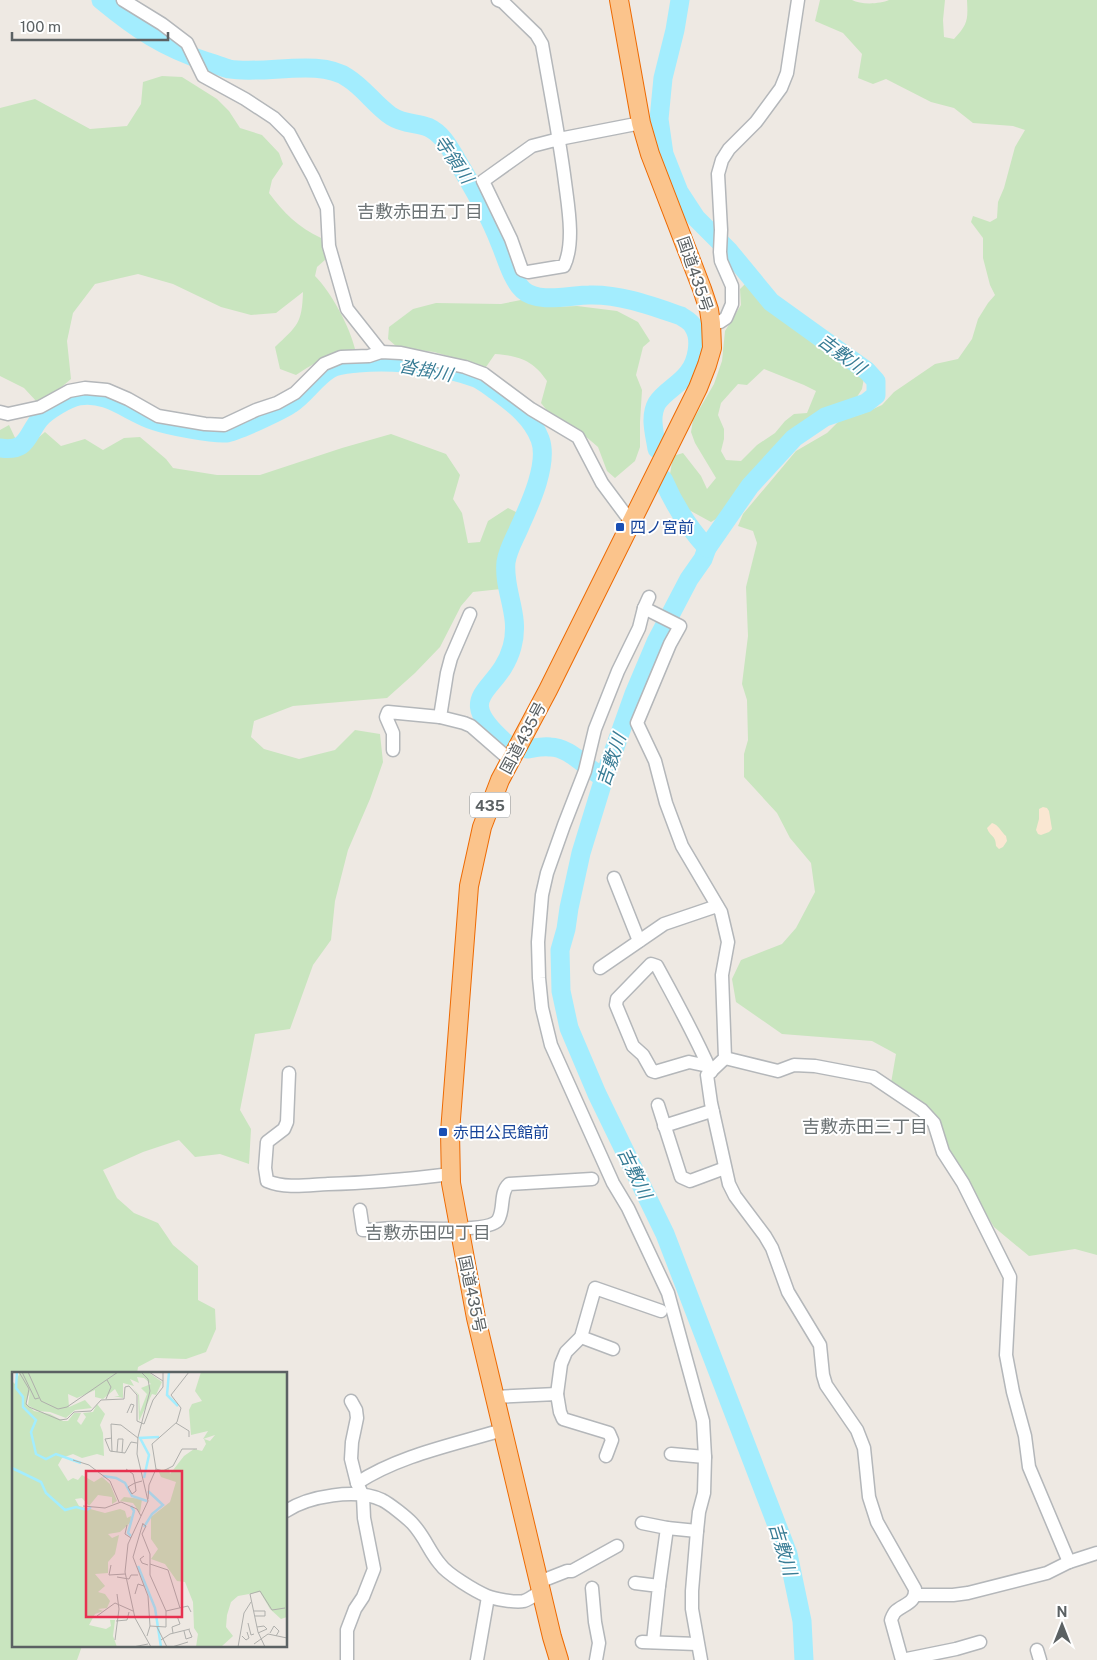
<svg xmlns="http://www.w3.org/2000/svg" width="1097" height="1660" font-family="'Public Sans','Noto Sans JP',sans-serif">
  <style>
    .green { fill: #c9e5bf; fill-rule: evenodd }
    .sand { fill: #fae7d2 }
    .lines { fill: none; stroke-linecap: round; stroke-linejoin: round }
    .river { stroke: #a3edfe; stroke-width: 19 }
    .minor-casing { stroke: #b4b7ba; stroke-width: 15 }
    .highway-casing { stroke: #ed6a03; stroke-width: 20 }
    .minor { stroke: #fff; stroke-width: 12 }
    .highway { stroke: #fbc48c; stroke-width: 18 }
    .transit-dot { fill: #1a4fb4; stroke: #fff; stroke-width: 2 }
    .labels { text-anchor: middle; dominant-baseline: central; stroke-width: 4; stroke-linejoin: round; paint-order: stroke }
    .shield { fill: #fff; stroke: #8c9092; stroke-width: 1 }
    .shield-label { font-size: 15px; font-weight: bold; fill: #5b6163 }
    .street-label { font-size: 16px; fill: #5b6163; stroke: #fff }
    .transit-label { font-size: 16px; fill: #164399; stroke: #fff; text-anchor: start }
    .water-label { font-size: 18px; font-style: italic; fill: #387c95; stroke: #fff }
    .neighbourhood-label { font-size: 18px; fill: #6c7375; stroke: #fff }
    .inset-river { fill: none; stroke: #a3edfe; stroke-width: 2.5 }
    .inset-road { fill: none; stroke: #afafac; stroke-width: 1 }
    .view { fill: #e7304f; fill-opacity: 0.15; stroke: #e7304f; stroke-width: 2.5 }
    .inset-edge { fill: none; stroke: #5b6163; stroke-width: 2.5 }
  </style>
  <rect width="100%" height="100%" fill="#eee9e3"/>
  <g class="green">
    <path d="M820 0H852C861 5 880 4 889 0H945L943 20 944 37 954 39C968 24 968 20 967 0H1097V1255L1075 1249 1029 1256 994 1227 948 1152 937 1122 891 1083 896 1054 872 1041 782 1034 736 1002 732 979 741 960 782 944 796 928 815 892 811 863 790 838 777 813 744 777V754L748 740 747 700 742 684 748 636 746 587 757 543 753 531 738 526 743 514 796 451 827 433 839 421 862 414 882 405 894 392 935 364 958 359 972 339 978 319 988 303 995 295 990 285 983 258V238L971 222 973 216 990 222 997 218 998 202 1004 188 1015 147 1025 130 1013 126 973 123 954 108 931 102 886 79 873 84 858 78 862 54 843 33 815 21Z"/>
    <path d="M162 76 182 77 217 99 229 111 240 128 262 135 279 153 283 164 272 180 269 193C284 213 298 227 321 238L326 259 317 267 315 276C331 292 350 327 355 349 329 354 318 361 296 375L280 369 275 347C297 326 302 324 303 292L276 313 251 315 221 307 173 284 138 274 95 284 73 313 67 341 71 379 58 390 37 402 24 388 0 376V108L35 99 90 129 127 126 141 104 143 82Z"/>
    <path d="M747 282 754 288 765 302 817 347 847 363 864 378 862 389 855 400 835 405 814 415 779 445 753 475 731 510 711 522 689 510 681 500 670 474 673 456 683 453 701 476 707 489 716 478 695 443 691 432 693 420 714 384 722 361 725 331 741 305 740 289ZM764 369 804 385 816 391 807 413 794 414 785 421 775 433 757 445 741 461 726 460 721 451 724 439V429L718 415 721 403 738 384 747 385Z"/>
    <path d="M521 300 556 307 577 306 617 311 638 322 650 341 643 347 636 375 642 390 640 422V447L635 461 615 478 607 471 598 447 577 429 549 413 541 403 547 381C533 360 519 356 495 354L486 367 434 352 397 347 388 339 389 327 413 309 436 303 501 304Z"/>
    <polygon points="9,425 17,442 26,448 45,432 61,446 85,439 103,450 124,438 140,437 166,459 173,468 217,475 260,475 342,448 391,434 446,454 460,475 453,499 462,513 468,543 480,542 488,521 508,508 518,513 499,563 501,589 473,592 461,606 440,647 415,673 387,698 293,706 254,721 251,737 264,749 299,759 335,750 355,730 380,734 383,762 370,799 348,850 335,901 331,940 313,965 290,1029 255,1034 240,1110 251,1129 249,1164 220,1154 195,1157 179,1140 143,1152 103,1170 117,1198 134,1213 158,1223 173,1245 198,1266 198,1300 215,1309 216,1329 206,1352 186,1359 155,1358 138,1367 137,1374 14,1374 14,1646 82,1646 77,1660 0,1660 0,430"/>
  </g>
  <g class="sand">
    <polygon points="1043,807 1047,808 1049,811 1052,829 1049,832 1041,835 1038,834 1036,830 1039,819 1039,809"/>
    <path d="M992 823C999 825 1001 832 1006 836L1007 841 1003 847 999 849 996 846C996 835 990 837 987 828Z"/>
  </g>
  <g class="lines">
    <g class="river">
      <path d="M101 0C136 29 164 48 208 62 215 64 222 67 229 69 265 75 320 58 348 78 364 88 375 105 391 116 411 129 425 117 444 140 451 149 456 159 462 169 476 193 490 217 500 243 506 257 512 280 523 290 538 304 571 295 589 295 620 294 652 306 681 316 685 319 690 321 693 326 702 339 697 362 688 373 679 385 665 391 657 403 649 417 655 435 657 449"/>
      <polyline points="680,0 675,30 663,78 659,119 664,154 679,192 696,218 729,251 771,302 867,371 876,381 876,395 866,403 825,417 794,438 750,486 707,548 703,559 689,579 656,642 634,694 604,778 581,853 569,908 566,929 560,950 561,991 569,1028 597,1094 665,1234 788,1554 802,1621 804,1660"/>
      <path d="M0 448C27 452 26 437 39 420 46 411 68 398 79 396 109 391 129 413 155 421 170 426 212 434 226 433 236 432 283 410 291 404 306 394 315 378 330 369 338 364 349 364 358 363 397 360 438 365 476 378 483 381 489 386 496 391 514 404 532 418 540 439 549 463 530 504 520 526 515 538 508 549 506 562 503 591 521 615 512 647 499 695 448 693 508 745"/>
      <path d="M663 479C674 505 688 527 707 548"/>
      <path d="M527 749C534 748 543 746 550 747 569 747 585 767 601 776"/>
    </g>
    <defs>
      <g id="minor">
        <polyline points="123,0 162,24 187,43 203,76 245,99 274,118 289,133 313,177 327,208 329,246 347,309 381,352"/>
        <path d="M498 0 503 2 536 34 542 44C550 90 559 135 565 182 568 206 575 243 564 266L528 272 522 270 511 239 483 181 532 146 559 139 641 123"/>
        <polyline points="711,323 720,322 726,318 732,304 732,286 721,261 720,252 721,230 718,174 722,160 729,149 756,122 781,88 787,73 798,0"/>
        <polyline points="0,412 8,414 40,407 69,391 85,388 107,390 128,399 158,416 205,424 224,425 256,410 277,403 295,393 324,364 341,357 369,356 381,352 401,353 465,367 484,374 531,409 578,437 602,483 631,522"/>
        <polyline points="649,597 644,608 639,628 618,671 595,729 585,771 564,825 547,873 542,895 538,942 539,978 542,1008 551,1045 613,1183 628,1208 668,1293 703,1421 705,1457 704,1493 699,1512 697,1531 692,1591 692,1609 701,1660"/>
        <path d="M644 608 680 626 670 644 637 723 655 761 666 803 682 846 721 912 728 942 722 975 725 1058 707 1075 711 1103 729 1184 735 1196 765 1236 772 1248 788 1292 820 1345 823 1375 826 1385 857 1430 864 1448 869 1497 877 1522 915 1589C916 1604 903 1604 895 1612 894 1613 891 1619 891 1620L902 1660"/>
        <polyline points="470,614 451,658 447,673 440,717 464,723 471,726 510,760"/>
        <polyline points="393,750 393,733 386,717 388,712 440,717"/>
        <polyline points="614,878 639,941"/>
        <polyline points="600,968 664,924 717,906"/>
        <polyline points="725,1058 778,1071 794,1065 815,1066 873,1077 922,1110 934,1123 943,1152 963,1183 1010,1277 1006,1355 1013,1392 1025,1436 1029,1467 1069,1562"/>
        <path d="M708 1066 689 1062 655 1072 652 1071 643 1055 633 1046 616 1005 617 999 651 964 657 966C676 1001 695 1035 711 1072"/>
        <path d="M289 1073 287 1122 284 1129 267 1142 265 1168 267 1181C286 1189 308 1185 328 1184 370 1183 410 1179 451 1174"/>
        <polyline points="658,1105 681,1177 690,1181 725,1168"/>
        <polyline points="664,1126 708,1112 713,1112"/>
        <path d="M360 1210 363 1230C375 1230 386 1228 398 1228 415 1228 489 1233 498 1220 505 1209 499 1193 509 1184L592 1179"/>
        <polyline points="581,1337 613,1349"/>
        <polyline points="557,1394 561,1364 566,1352 581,1337 595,1288 661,1311"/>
        <polyline points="494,1397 557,1394 560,1412 563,1419 609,1433 612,1440 606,1456"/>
        <polyline points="671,1454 705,1457"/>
        <path d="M357 1483C400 1455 453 1445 502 1430"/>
        <path d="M286 1511C309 1496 356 1488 382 1500 390 1504 406 1517 412 1523 425 1537 429 1551 440 1564 447 1574 475 1591 487 1596 494 1599 516 1603 524 1601 530 1599 536 1594 541 1591"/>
        <polyline points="642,1523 667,1528 659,1586"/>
        <polyline points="667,1528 697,1531"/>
        <polyline points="539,1582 567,1571 572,1571 617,1546"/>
        <polyline points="635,1583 659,1586 653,1642"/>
        <polyline points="592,1588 595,1622 599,1643 596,1660"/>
        <polyline points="916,1595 953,1595 968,1593 1047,1573 1069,1562 1097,1553"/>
        <polyline points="642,1642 697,1644"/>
        <polyline points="1037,1650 1040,1660"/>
        <polyline points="347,1660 347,1630 355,1609 363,1597 374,1569 364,1518 363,1496 357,1483 351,1459 352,1442 357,1418 356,1410 351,1401"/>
        <polyline points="477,1660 488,1597"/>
        <polyline points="902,1660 956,1649 980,1642"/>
      </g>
      <polyline id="highway" points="559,1660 552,1637 476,1318 451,1183 450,1132 469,886 482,827 500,780 548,690 698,388 707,365 712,348 711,323 709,310 702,289 650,154 641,123 619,0"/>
    </defs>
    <use href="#minor" class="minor-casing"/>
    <use href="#highway" class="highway-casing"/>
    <use href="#minor" class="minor"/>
    <use href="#highway" class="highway"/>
  </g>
  <g class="transit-dot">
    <rect x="615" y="522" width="10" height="10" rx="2.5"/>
    <rect x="438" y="1127" width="10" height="10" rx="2.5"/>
  </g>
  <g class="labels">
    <rect class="shield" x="470" y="792.5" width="40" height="25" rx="4"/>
    <g class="shield-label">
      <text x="490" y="805">435</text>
    </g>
    <g class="street-label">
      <text transform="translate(695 274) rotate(71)">国道435号</text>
      <text transform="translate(523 738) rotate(-62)">国道435号</text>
      <text transform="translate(472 1294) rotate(78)">国道435号</text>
    </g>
    <g class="transit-label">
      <text x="630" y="527">四ノ宮前</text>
      <text x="453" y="1132">赤田公民館前</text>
    </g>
    <g class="water-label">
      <text transform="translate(454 159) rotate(56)">寺領川</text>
      <text transform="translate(842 354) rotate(37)">吉敷川</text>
      <text transform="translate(426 370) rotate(11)">沓掛川</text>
      <text transform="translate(611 760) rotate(-71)">吉敷川</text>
      <text transform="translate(635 1173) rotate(64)">吉敷川</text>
      <text transform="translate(783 1549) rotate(73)">吉敷川</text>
    </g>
    <g class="neighbourhood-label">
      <text x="420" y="211">吉敷赤田五丁目</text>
      <text x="865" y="1126">吉敷赤田三丁目</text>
      <text x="428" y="1232">吉敷赤田四丁目</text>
    </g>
  </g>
  <g transform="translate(12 1372)">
    <rect width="275" height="275" fill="#eee9e3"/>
    <path d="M8 0H136L150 10 144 23 140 22 127 49 126 23 121 16 127 23 128 40 135 22 129 16 139 12 132 6 125 5 127 11 118 7 122 14 111 11V26L102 24H107L103 17 91 27 83 25V18L65 26 56 22 57 35 73 28 80 36 63 38 54 46 38 40 25 39 16 33 18 19 14 31 22 39 38 42 51 49H56L62 41H69L65 49 69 53 74 45 71 41 81 40 85 32 93 42 88 53 91 61 92 84 85 82 70 86 61 82 50 86 46 93 56 109 61 106 66 108 70 103 82 110 90 105 98 112 105 129 100 132V125L86 123 77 134 70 126 63 127 67 134 93 141 108 137 113 139 115 146 119 144 118 151 108 160 96 162 100 166 107 163 103 182 96 190V201L83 202 93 214 86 220 93 222 98 229 95 236 86 237 91 239 83 242 77 253 94 257 99 254 98 248H103L101 264 105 275H0V9L3 12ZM189 0H275V245L269 247 258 237 248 220 226 224 219 230 215 243 214 255 221 264 209 275H184L186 262 182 256 181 230 173 210 165 209 153 192 139 187 146 177 139 167V145L158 130 164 110 149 105 146 98 157 97 158 102 172 84 182 77 190 79 194 72 192 67 198 69 203 63 191 67 196 59 179 63 177 38 180 32 190 29 183 19ZM112 125 130 127 128 141 121 131 108 129Z" fill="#c9e5bf"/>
    <path class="inset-river" d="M5 0 4 16 11 25V35L24 48 19 60 24 82 34 87 44 82 69 91M157 0 155 23 166 34M0 96 29 110 34 121 53 138 64 135 75 138 79 135M91 104 104 106 113 111 120 124 135 129M132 106 137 83 128 66 147 65M132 155 140 142 151 133 136 119M119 164 116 161 122 139 119 134M126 194 143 236 149 275"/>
    <path class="inset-road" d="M7 0 17 17 14 32 17 35 48 48 55 47 62 40 79 39 89 28 112 27 113 15 117 14 125 23V49L132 52 141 28 151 15V0M10 0 23 27 27 26M16 0 29 29 46 37 55 35 106 0M129 0 136 7 138 19 126 65 125 82 136 129 116 172 113 200 123 246 139 275M137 0 151 9M94 27 99 15 95 8M115 41 119 32 122 33 119 41M164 51 177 59V65M100 66 93 67 98 79 113 81 119 70 125 71M100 80 99 52 109 53 126 66M105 80 106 67H111L110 81M61 88 77 93 98 109 107 130M114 97 121 102 123 111 124 119 120 122 116 115 121 112 123 111 130 109M144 97 151 99 161 94 170 77H185M136 127 137 113 144 97 140 72 165 50 169 36 159 23 177 0M71 134 93 136 109 130 125 137 129 144M131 151 121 185 136 224 138 254 135 264M131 152 134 154 130 162 138 182V203L154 239V255L138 254M115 153 113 162 119 166M132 184 128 187 130 191 136 193M138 192 156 198 168 236M99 193 97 203 113 202M105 205 117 207 119 203H126M123 222 126 212 132 214M154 239 176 234 179 240M242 239H253V244H243M85 244 103 231 121 239M104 249 115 248 117 240M236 251 239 263 242 262M145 255 155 275M245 255 252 254 255 257 246 261M172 259 174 267 180 265 177 258M161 261 160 255 168 252 165 244M258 261 262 254 267 259 264 264M230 264 234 268 237 266 235 260M103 268 107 237 105 222M149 268 158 262 178 257M242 272 256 262 275 266M121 275 136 272M160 275 176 270M226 275 232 241 239 230M253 275 246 260 238 222 248 219 260 238 273 236"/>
    <path class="view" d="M74 99H170V245H74Z"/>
    <rect width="275" height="275" class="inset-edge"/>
  </g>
  <g transform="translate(1062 1625)" stroke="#ffffff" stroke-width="4" paint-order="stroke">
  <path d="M0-4L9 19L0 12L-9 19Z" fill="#5b6163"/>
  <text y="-8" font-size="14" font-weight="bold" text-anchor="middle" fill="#5b6163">N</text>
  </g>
  <path d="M12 32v8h156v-8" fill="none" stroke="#5b6163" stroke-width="2.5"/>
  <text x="20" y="32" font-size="15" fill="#5b6163" stroke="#ffffff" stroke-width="4" paint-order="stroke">100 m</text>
</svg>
